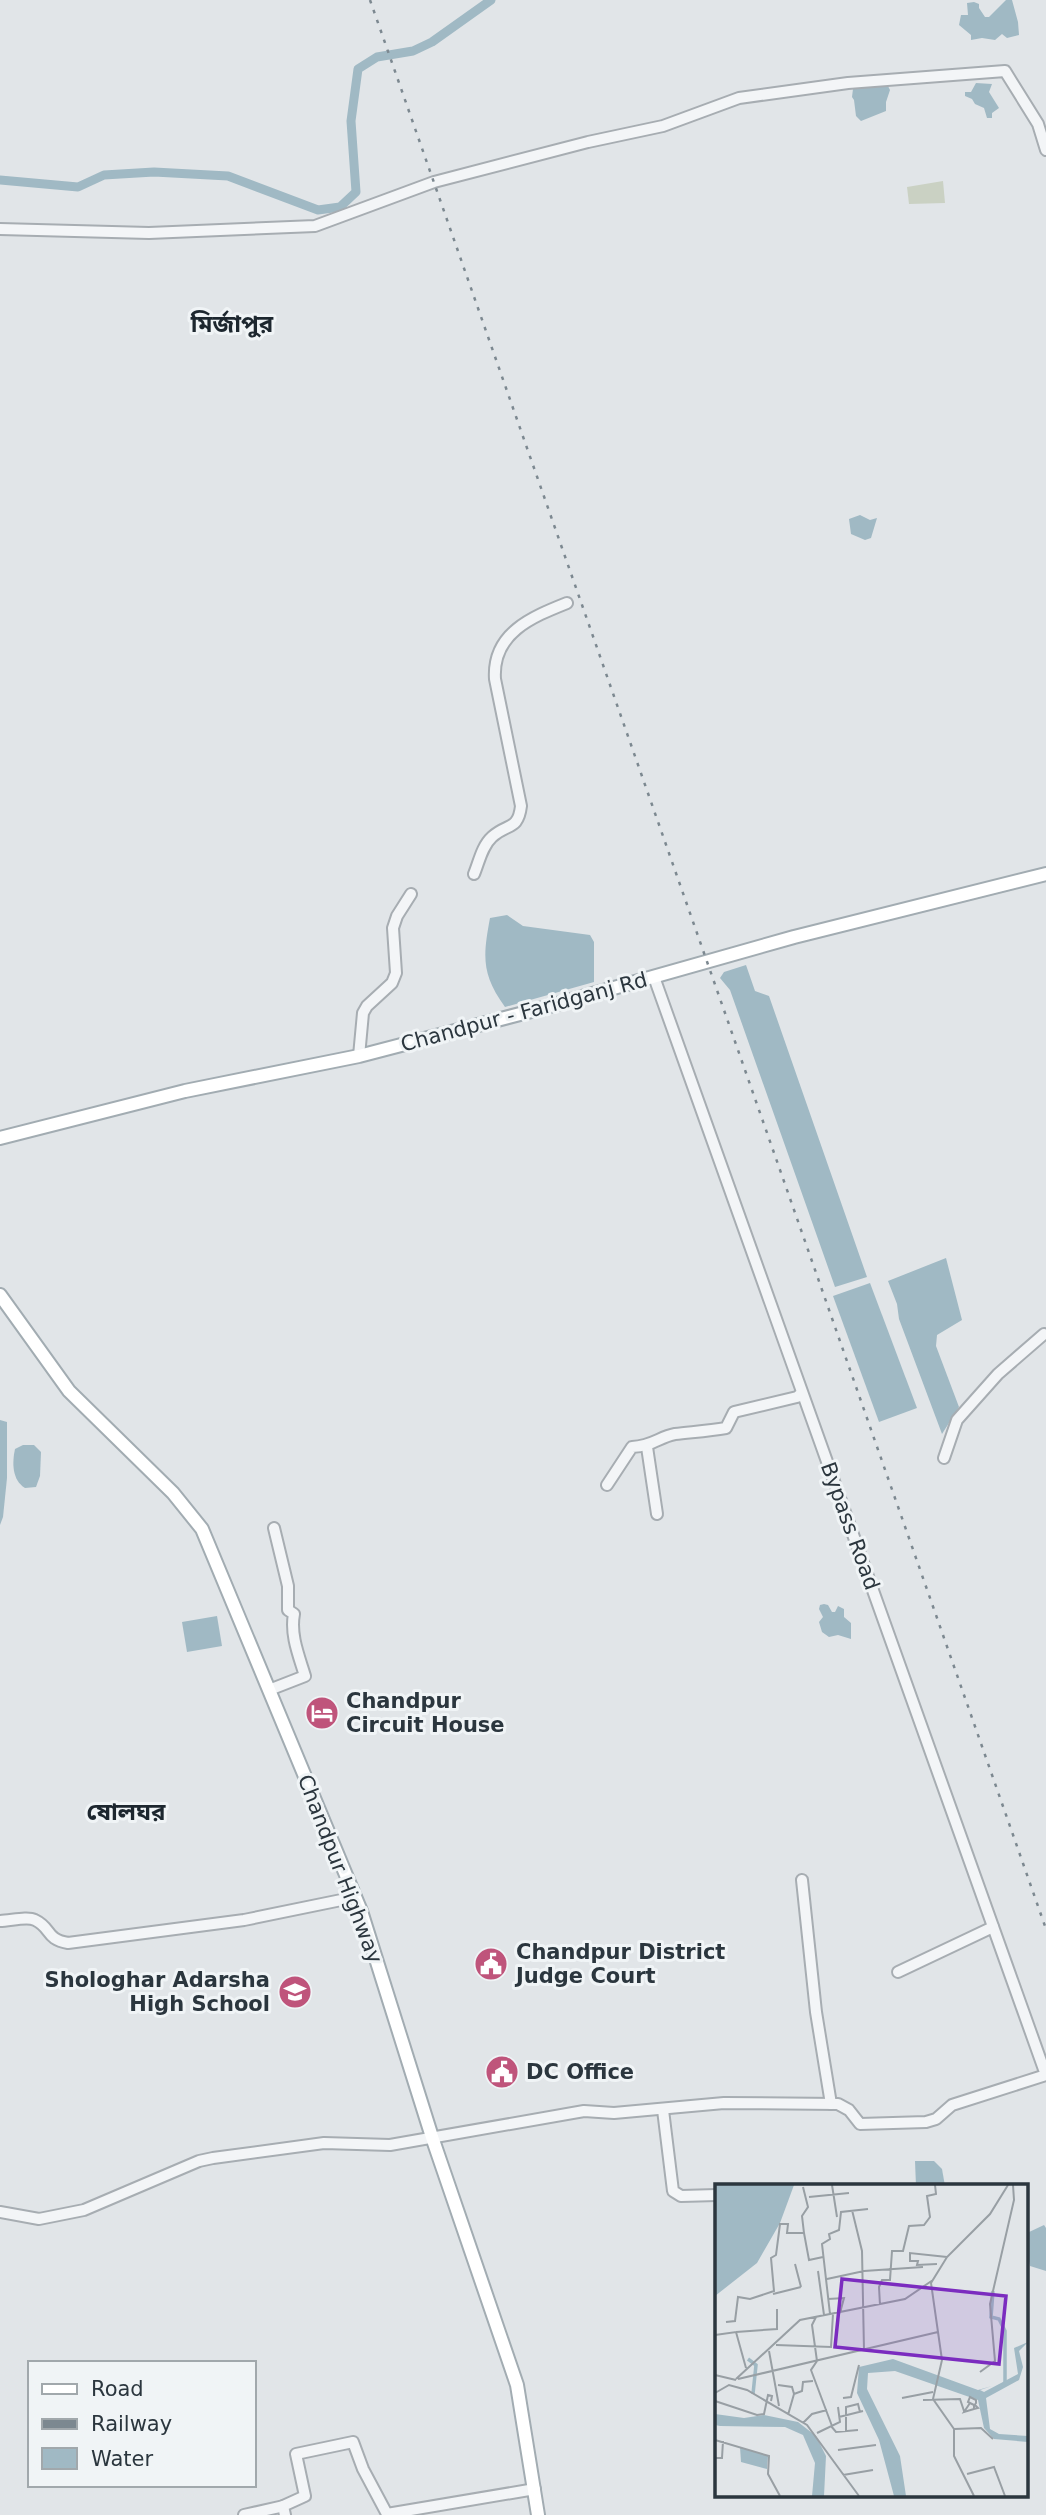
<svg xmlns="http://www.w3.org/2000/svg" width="1046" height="2515" font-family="'DejaVu Sans','Noto Sans Bengali',sans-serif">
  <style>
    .green { fill: #cad1c3 }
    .water { fill: #a0b9c4 }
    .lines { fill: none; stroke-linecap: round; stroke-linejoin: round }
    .canal { stroke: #a0b9c4; stroke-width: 9 }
    .minor-casing { stroke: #a7adb2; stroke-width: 14 }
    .major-casing { stroke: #a2acb2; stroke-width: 16 }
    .minor { stroke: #f3f5f7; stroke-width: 10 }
    .major { stroke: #fff; stroke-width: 12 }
    .rail { stroke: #7c8890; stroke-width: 2.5; stroke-dasharray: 3.5 7; stroke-linecap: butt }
    .labels { text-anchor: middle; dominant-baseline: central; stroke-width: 6; stroke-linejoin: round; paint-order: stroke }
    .street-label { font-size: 21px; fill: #2b363e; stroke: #f0f4f6 }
    .poi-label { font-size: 21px; font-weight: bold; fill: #2b363e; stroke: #f0f4f6; text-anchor: start }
    .quarter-label { font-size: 24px; font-weight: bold; fill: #1d272f; stroke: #f0f4f6 }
    .inset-river { fill: none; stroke: #a0b9c4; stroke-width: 3.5 }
    .inset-road { fill: none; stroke: #989fa4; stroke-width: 2 }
    .view { fill: #7b2cbf; fill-opacity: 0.15; stroke: #7b2cbf; stroke-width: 3.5 }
    .inset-edge { fill: none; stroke: #2b363e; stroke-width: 3.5 }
  </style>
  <rect width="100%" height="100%" fill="#e1e5e8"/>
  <polygon class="green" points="943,181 945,203 909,204 907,187"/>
  <g class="water">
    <polygon points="1006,0 1012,0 1018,22 1019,35 1007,38 1002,34 995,40 982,38 971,40 971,35 959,25 961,15 968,15 967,3 974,2 979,4 979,8 985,17 989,17"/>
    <polygon points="976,83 992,84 989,92 999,108 992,113 992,118 987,118 984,108 975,104 972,99 965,96 965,92 971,92"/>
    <polygon points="887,84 890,90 886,102 886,111 861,121 856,116 854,100 852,97 853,89"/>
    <polygon points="860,515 870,520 877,518 871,538 865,540 851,534 849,519"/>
    <path d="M507 915 523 926 590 935 594 942V982L505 1007C481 974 483 956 490 918Z"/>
    <polygon points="746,965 755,991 769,996 867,1277 835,1287 730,990 720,978 724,972"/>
    <polygon points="946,1258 962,1320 937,1335 936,1346 959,1407 942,1434 899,1319 897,1304 888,1281"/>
    <polygon points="870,1283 917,1408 879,1422 833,1296"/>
    <polygon points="0,1420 7,1422 7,1478 3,1517 0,1525"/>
    <path d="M23 1445H34L41 1452 40 1476 36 1487 25 1488C12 1480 12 1463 15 1449Z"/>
    <polygon points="824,1604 828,1605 832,1612 835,1612 838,1606 844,1609 844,1617 851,1623 851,1639 838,1635 829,1637 822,1632 819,1622 823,1617 819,1609 820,1605"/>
    <polygon points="217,1616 222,1646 187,1652 182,1622"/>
    <polygon points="915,2161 934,2161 942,2169 945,2186 916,2186"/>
    <polygon points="1044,2225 1046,2228 1046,2271 1030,2266 1027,2251 1027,2233"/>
  </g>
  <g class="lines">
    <polyline class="canal" points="0,180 78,187 104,175 154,172 228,176 318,210 340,207 356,192 351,121 358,69 377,57 413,51 432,42 491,0"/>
    <defs>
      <g id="minor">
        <polyline points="0,229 149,233 315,226 434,182 588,142 663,126 739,98 848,83 1005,71 1038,124 1046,150"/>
        <path d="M474 874C479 862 482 846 492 837 507 823 518 831 521 806L495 679C492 633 532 617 567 603"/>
        <polyline points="359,1056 363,1013 367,1006 392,983 396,973 393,928 397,916 411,894"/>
        <polyline points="647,1447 657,1514"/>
        <polyline points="944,1458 957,1420 998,1374 1044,1334"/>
        <path d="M607 1485 632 1447C653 1446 659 1437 675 1434 692 1432 709 1431 726 1428L734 1412 797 1397 802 1393"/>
        <path d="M269 1690 305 1676C299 1656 290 1635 294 1614L288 1610V1586L274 1528"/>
        <polyline points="802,1880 816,2012 831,2104"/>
        <path d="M0 1921C10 1921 27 1916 35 1920 52 1928 45 1939 68 1943L244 1920 356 1897"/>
        <polyline points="898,1972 993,1927"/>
        <polyline points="663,2110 673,2191 681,2196 717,2195"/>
        <polyline points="0,2212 39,2219 84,2210 199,2161 213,2158 324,2143 390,2145 584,2111 614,2113 724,2103 838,2104 849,2110 860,2124 926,2122 936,2119 952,2105 1046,2075 654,977"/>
        <polyline points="244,2515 284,2506"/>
        <polyline points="285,2515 283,2506 305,2496 296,2454 353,2442 363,2469 387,2514 535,2489"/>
      </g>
      <g id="major">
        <polyline points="0,1138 185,1091 359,1056 543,1008 794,937 1046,874"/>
        <polyline points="0,1295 69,1391 173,1493 202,1529 361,1911 432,2137 517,2385 538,2515"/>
      </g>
    </defs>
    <use href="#minor" class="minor-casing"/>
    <use href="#major" class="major-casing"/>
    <use href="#minor" class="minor"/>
    <use href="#major" class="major"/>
    <polyline class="rail" points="370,0 1046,1929"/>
  </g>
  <defs>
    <symbol id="hotel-disc" viewBox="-11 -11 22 22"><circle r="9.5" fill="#bf547b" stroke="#f0f4f6"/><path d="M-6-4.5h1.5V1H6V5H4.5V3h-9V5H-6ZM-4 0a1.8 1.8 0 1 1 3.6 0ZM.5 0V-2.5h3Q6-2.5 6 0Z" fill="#fff"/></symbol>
    <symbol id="civic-disc" viewBox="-11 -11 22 22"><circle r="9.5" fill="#bf547b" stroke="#f0f4f6"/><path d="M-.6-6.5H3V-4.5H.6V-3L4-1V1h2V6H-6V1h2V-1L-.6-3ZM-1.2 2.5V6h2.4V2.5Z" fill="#fff"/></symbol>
    <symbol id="school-disc" viewBox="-11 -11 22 22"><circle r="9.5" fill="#bf547b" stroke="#f0f4f6"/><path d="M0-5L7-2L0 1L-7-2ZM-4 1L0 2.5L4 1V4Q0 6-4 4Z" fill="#fff"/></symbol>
  </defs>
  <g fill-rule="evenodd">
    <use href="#hotel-disc" x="303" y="1694" width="38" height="38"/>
    <use href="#civic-disc" x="472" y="1945" width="38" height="38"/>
    <use href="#school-disc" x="276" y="1973" width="38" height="38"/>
    <use href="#civic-disc" x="483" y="2053" width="38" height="38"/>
  </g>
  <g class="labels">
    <g class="street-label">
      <text transform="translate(524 1012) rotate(-15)">Chandpur - Faridganj Rd</text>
      <text transform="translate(850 1526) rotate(70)">Bypass Road</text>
      <text transform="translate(340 1869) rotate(69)">Chandpur Highway</text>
    </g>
    <g class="poi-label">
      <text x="346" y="1701">Chandpur<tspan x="346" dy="24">Circuit House</tspan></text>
      <text x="516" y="1952">Chandpur District<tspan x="516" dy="24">Judge Court</tspan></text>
      <text x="270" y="1980" text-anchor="end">Shologhar Adarsha<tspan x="270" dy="24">High School</tspan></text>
      <text x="526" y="2072">DC Office</text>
    </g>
    <g class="quarter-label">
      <text x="232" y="324">মির্জাপুর</text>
      <text x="126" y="1812">ষোলঘর</text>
    </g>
  </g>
  <g transform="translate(715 2184)">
    <rect width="313" height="313" fill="#e1e5e8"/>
    <path d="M0 1H79L65 39 42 79 0 112ZM313 158 304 167 308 183 304 196 271 214 275 245 284 250 313 252V258L279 255 269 244 263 216 180 187 153 189 152 205 185 272 191 312H179L164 256 142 209 144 183 178 175 263 206 277 202 265 206 269 208 303 190 299 164ZM0 230 29 234 49 231 83 238 101 252 111 272 109 312H97L100 279 88 251 70 243 5 242 0 241ZM25 263 53 272 52 285 26 278Z" fill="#a0b9c4"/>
    <path class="inset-river" d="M278 107 276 133 284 135 290 147V200M33 175 41 181 38 210"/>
    <path class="inset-road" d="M117 1 122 33M88 3 93 23 87 32 89 49M94 13 134 9M137 26 147 67 149 166M80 80 86 103M222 80 202 81 203 77H195V69L232 73M103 87 109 131M112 95 149 87 208 83M58 110 86 103M113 115 129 114 125 129M165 121 164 103 167 96H175L177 67H188L194 42 209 41 215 33 212 12 221 10 220 1M115 130 107 60 115 55 114 50 124 46 126 28 153 25M101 133 97 141 102 177 96 186 117 242M11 138 20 137 23 113 35 115 59 107 56 74 61 71 65 40H73L72 49H89L94 76 108 73M21 148 62 145V125M0 151 21 148 31 184M61 161 116 163 118 130M54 167 64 222M265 188 280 177 275 120 299 16 298 1M0 191 21 196M21 195 85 136 190 115 218 96M23 195 223 148M63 201 77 203 79 210M0 209 14 201 32 206 92 241 144 312M128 214 136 213 144 181M187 214 218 208M208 216 245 215 249 227M0 217 42 231 49 230 53 211 57 212 56 217M255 219 249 228 259 225M259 221 253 218 255 213 261 216V219L259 222V225L263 224 260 221M73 231 79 210 87 207 88 198 98 197M124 233 148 227M88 239 97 230 112 226M116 242 121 248 143 246M239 245 266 244 278 255M131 248V223L143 220 145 228M102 249 125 238 123 223M0 256 54 272 53 290 65 312M123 266 161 261M0 274H7L8 257M252 290 279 283 290 312M128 291 158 286M259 312 239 272V245L218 215 227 176 216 99 232 73 275 30 293 1"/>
    <path class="view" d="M127 95 291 112 284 180 120 163Z"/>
    <rect width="313" height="313" class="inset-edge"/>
  </g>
  <rect x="28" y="2361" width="228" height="126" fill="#f0f4f6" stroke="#a1a8ac" stroke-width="2"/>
  <rect x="42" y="2384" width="35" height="10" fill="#ffffff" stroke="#a1a8ac" stroke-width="2"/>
  <text x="91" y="2396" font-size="21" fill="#2b363e">Road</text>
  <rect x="42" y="2419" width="35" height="10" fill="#7c8890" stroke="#a1a8ac" stroke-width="2"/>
  <text x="91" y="2431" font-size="21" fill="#2b363e">Railway</text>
  <rect x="42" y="2448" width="35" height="21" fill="#a0b9c4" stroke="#a1a8ac" stroke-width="2"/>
  <text x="91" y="2466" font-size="21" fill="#2b363e">Water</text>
</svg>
